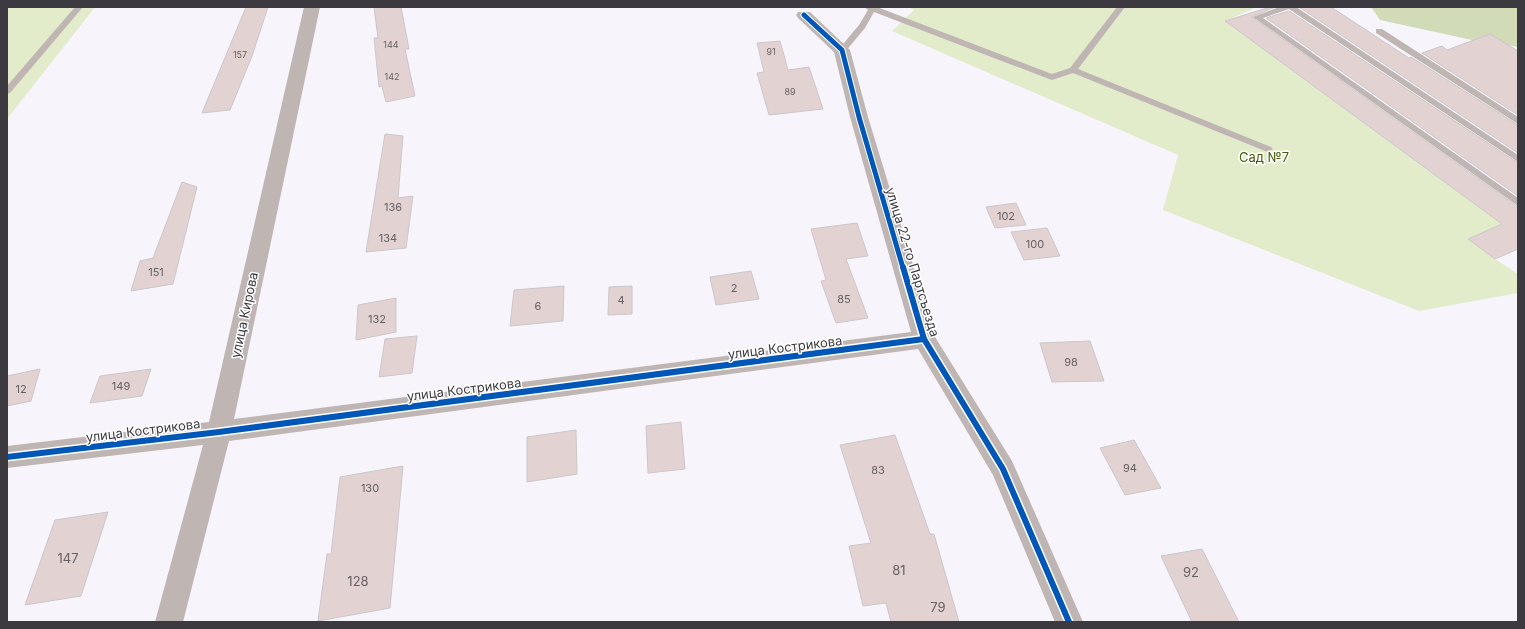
<svg xmlns="http://www.w3.org/2000/svg" width="1525" height="629" font-family="Inter,sans-serif">
  <style>
    .green { fill: #e2ecca }
    .forest { fill: #d1dbb8 }
    .building { fill: #e3d2d2; stroke: #ccc7ca }
    .lines { fill: none; stroke-linecap: round; stroke-linejoin: round }
    .lane { fill: #bfb6b4; fill-rule: evenodd }
    .street { fill: #bfb6b4; fill-rule: evenodd }
    .cycleway-far1-casing { stroke: #fff; stroke-width: 7 }
    .cycleway-casing { stroke: #fff; stroke-width: 9 }
    .cycleway-far1 { stroke: #0057b8; stroke-width: 5 }
    .cycleway { stroke: #0057b8; stroke-width: 6 }
    .labels { text-anchor: middle; dominant-baseline: central; stroke-width: 3; stroke-linejoin: round; paint-order: stroke }
    .far-number-label { font-size: 9px; fill: #666064 }
    .number-label { font-size: 11px; fill: #666064 }
    .park-label { font-size: 13px; fill: #4a5b0d; stroke: #fff }
    .street-label { font-size: 13px; fill: #3c3a40; stroke: #fff }
    .near-number-label { font-size: 13px; fill: #666064 }
  </style>
  <rect width="100%" height="100%" fill="#f7f4fb"/>
  <g class="green">
    <polygon points="7,7 95,7 7,119"/>
    <polygon points="908,7 1257,7 1225,21 1502,224 1468,239 1495,259 1518,274 1518,293 1419,311 1163,210 1178,155 892,31 914,10"/>
  </g>
  <polygon class="forest" points="1371,7 1518,7 1518,47 1472,40 1380,20"/>
  <g class="building">
    <polygon points="246,7 268,7 252,56 230,110 202,113"/>
    <polygon points="374,7 401,7 409,49 405,49 415,96 386,102 382,86 379,87 374,38 378,38"/>
    <polygon points="1270,7 1275,7 1252,17 1518,207 1518,249 1495,259 1468,239 1502,224 1225,21"/>
    <polygon points="1299,7 1331,7 1409,58 1411,57 1518,125 1518,153"/>
    <polygon points="1289,11 1518,163 1518,196 1266,18"/>
    <polygon points="1490,34 1518,51 1518,115 1422,53 1442,46 1447,50"/>
    <polygon points="780,41 788,70 809,67 823,109 769,115 757,73 764,72 757,43"/>
    <polygon points="385,134 403,136 398,198 413,196 406,248 366,252"/>
    <polygon points="182,182 197,187 173,284 131,291 140,261 153,258"/>
    <polygon points="1016,203 1026,225 995,228 986,207"/>
    <polygon points="857,223 868,256 846,259 868,318 836,323 821,281 826,280 811,229"/>
    <polygon points="1047,228 1060,256 1024,260 1011,232"/>
    <polygon points="751,271 759,299 716,305 710,277"/>
    <polygon points="564,286 563,321 510,326 514,290"/>
    <polygon points="632,286 632,314 608,315 609,287"/>
    <polygon points="396,298 396,332 356,340 358,305"/>
    <polygon points="417,336 412,373 379,377 385,339"/>
    <polygon points="1090,341 1104,381 1052,382 1040,343"/>
    <polygon points="40,369 31,401 7,406 7,376"/>
    <polygon points="151,369 142,396 90,403 100,376"/>
    <polygon points="681,422 685,469 648,473 646,426"/>
    <polygon points="576,430 577,474 527,482 527,437"/>
    <polygon points="895,435 930,534 934,534 959,622 891,622 886,603 863,606 849,546 871,543 840,445"/>
    <polygon points="1134,440 1161,488 1125,495 1100,448"/>
    <polygon points="403,466 390,608 318,621 327,554 331,554 340,477"/>
    <polygon points="108,512 81,596 25,605 55,520"/>
    <polygon points="1202,549 1239,622 1192,622 1161,556"/>
  </g>
  <g class="lines">
    <g class="lane">
      <polygon points="75,7 83,7 10,93 7,94 7,86"/>
      <polygon points="864,7 877,7 1052,74 1070,68 1117,7 1125,7 1078,69 1271,147 1273,149 1268,152 1265,151 1073,73 1052,80 1049,79 874,12 865,28 845,52 839,52 838,50 859,25 868,10"/>
      <polygon points="1279,7 1296,7 1518,155 1518,162 1289,9 1263,18 1518,198 1518,206 1253,17"/>
      <polygon points="1376,29 1382,29 1518,117 1518,124 1376,33"/>
    </g>
    <polygon class="street" points="304,7 320,7 234,419 911,332 850,117 834,52 798,18 796,15 798,12 810,12 850,50 868,117 935,337 1012,461 1083,622 1055,622 993,475 918,349 229,441 183,622 155,622 203,445 7,468 7,446 209,422"/>
    <defs>
      <polyline id="cycleway-far1" points="804,15 842,50 859,117 903,268"/>
      <g id="cycleway">
        <polyline points="903,267 924,339 1003,469 1069,622"/>
        <polyline points="7,457 219,432 924,339"/>
      </g>
    </defs>
    <use href="#cycleway-far1" class="cycleway-far1-casing"/>
    <use href="#cycleway" class="cycleway-casing"/>
    <use href="#cycleway-far1" class="cycleway-far1"/>
    <use href="#cycleway" class="cycleway"/>
  </g>
  <g class="labels">
    <g class="far-number-label">
      <text x="391" y="44">144</text>
      <text x="771" y="51">91</text>
      <text x="240" y="54">157</text>
      <text x="392" y="76">142</text>
      <text x="790" y="91">89</text>
    </g>
    <g class="number-label">
      <text x="393" y="207">136</text>
      <text x="1006" y="216">102</text>
      <text x="388" y="238">134</text>
      <text x="1035" y="244">100</text>
      <text x="156" y="272">151</text>
      <text x="734" y="288">2</text>
      <text x="844" y="299">85</text>
      <text x="621" y="300">4</text>
      <text x="538" y="306">6</text>
      <text x="377" y="319">132</text>
      <text x="1071" y="362">98</text>
      <text x="121" y="386">149</text>
      <text x="21" y="389">12</text>
      <text x="1130" y="468">94</text>
      <text x="878" y="470">83</text>
      <text x="370" y="488">130</text>
    </g>
    <g class="park-label">
      <text x="1264" y="157">Сад №7</text>
    </g>
    <g class="street-label">
      <text transform="translate(913 262) rotate(73)">улица 22-го Партсъезда</text>
      <text transform="translate(244 315) rotate(-78)">улица Кирова</text>
      <text transform="translate(785 347) rotate(-7)">улица Кострикова</text>
      <text transform="translate(464 389) rotate(-7)">улица Кострикова</text>
      <text transform="translate(143 430) rotate(-7)">улица Кострикова</text>
    </g>
    <g class="near-number-label">
      <text x="68" y="558">147</text>
      <text x="899" y="570">81</text>
      <text x="1191" y="572">92</text>
      <text x="358" y="581">128</text>
      <text x="938" y="607">79</text>
    </g>
  </g>
  <rect width="1525" height="629" fill="none" stroke="#3c3a40" stroke-width="16"/>
</svg>
